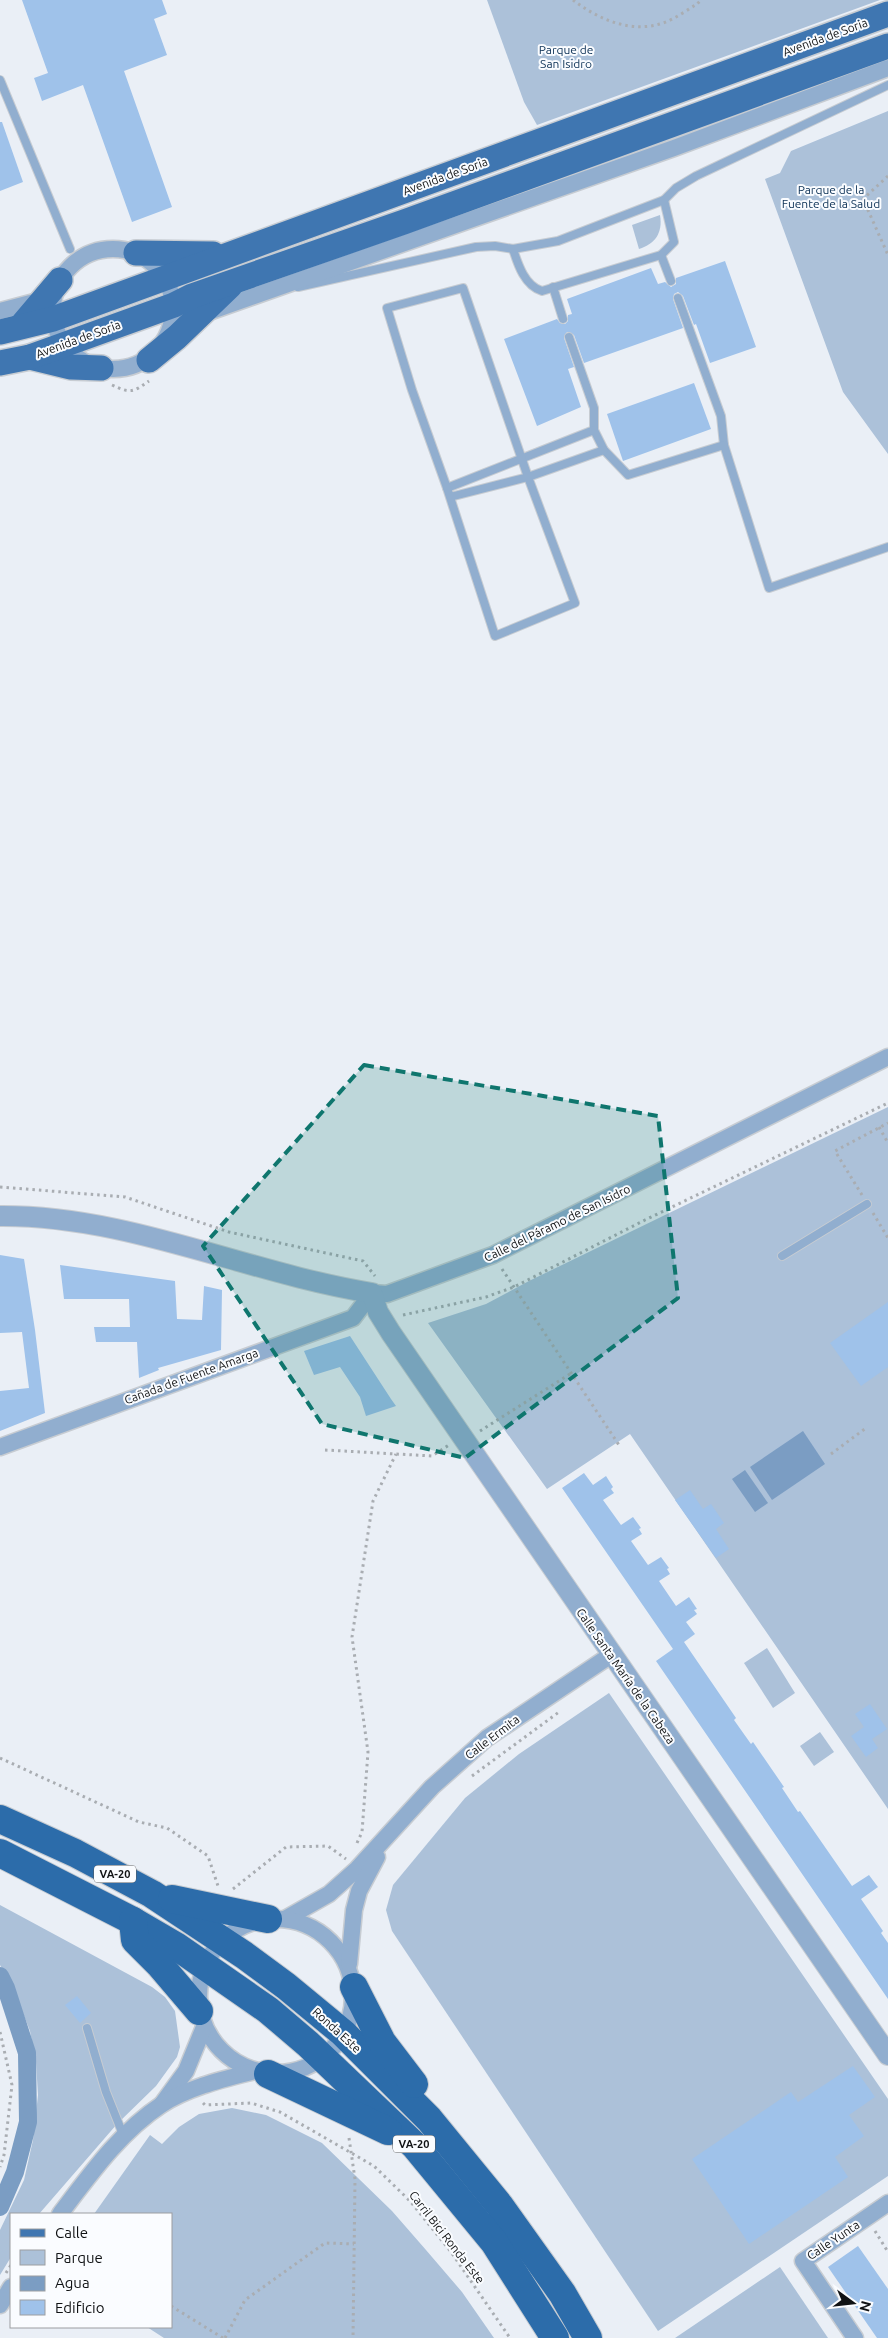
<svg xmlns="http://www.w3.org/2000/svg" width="888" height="2338" font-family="Ubuntu,sans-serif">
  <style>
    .green { fill: #acc1d9 }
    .water { fill: #7b9dc3 }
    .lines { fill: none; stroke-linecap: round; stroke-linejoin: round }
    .canal { stroke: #7b9dc3; stroke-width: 18 }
    .building { fill: #9fc2ea }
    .service-casing { stroke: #c7ccd2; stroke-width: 10 }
    .minor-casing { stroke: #c7ccd2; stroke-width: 19 }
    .tertiary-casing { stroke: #c7ccd2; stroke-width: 22 }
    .primary-casing { stroke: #c7ccd2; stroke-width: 28 }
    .trunk-casing { stroke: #c7ccd2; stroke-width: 30 }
    .path { stroke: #a9adb2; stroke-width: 3; stroke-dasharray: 2.5 4; stroke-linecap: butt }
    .service { stroke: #91aecf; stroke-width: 8 }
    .minor { stroke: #91aecf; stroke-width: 16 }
    .tertiary { stroke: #91aecf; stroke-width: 20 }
    .primary { stroke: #3f76b1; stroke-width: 25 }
    .trunk { stroke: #2c6caa; stroke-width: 28 }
    .marked { fill: #0f766e; fill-opacity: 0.2; stroke: #0f766e; stroke-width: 4; stroke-dasharray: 10 6; stroke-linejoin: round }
    .labels { text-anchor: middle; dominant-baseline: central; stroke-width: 4; stroke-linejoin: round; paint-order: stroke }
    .shield { fill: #fafcff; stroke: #56585a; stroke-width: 1 }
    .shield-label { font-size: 11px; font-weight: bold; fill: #101214 }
    .street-label { font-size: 12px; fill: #101214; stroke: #fafcff }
    .park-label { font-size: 12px; fill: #0b3055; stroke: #fafcff }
  </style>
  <rect width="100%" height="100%" fill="#eaeff6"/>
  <g class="green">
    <polygon points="487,0 880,0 537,125 524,102"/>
    <polygon points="888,111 888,454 843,392 765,179 780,173 791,151"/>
    <path d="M660 215C663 233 655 244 639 249L632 225Z"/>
    <polygon points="888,1107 888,1809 630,1434 547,1489 428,1323 486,1304 529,1281"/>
    <polygon points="767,1648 795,1693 773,1708 744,1663"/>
    <polygon points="609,1693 888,2099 888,2176 658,2331 392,1931 386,1910 393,1885 465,1798 519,1754"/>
    <polygon points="820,1732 834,1752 814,1766 800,1746"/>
    <polygon points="0,1905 152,1987 165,1997 175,2011 180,2047 177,2057 156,2086 117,2124 39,2214 11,2214 11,2257 0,2275 0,2230 24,2180 33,2140 38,2095 36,2062 30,2031 15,1993 0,1965"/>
    <polygon points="232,2108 266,2115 322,2143 392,2211 426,2250 462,2292 494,2338 164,2338 147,2327 171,2327 171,2214 94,2214 150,2135 162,2144 179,2127 199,2114"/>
    <polygon points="780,2267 828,2338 675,2338"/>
  </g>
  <g class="water">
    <polygon points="803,1431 825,1464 772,1500 750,1467"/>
    <polygon points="745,1470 768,1503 755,1512 732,1479"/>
  </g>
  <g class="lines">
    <polyline class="canal" points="0,1976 6,1988 27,2053 28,2122 15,2172 0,2207"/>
  </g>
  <g class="building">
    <polygon points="22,0 162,0 167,14 154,19 167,55 124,71 172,207 132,222 83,85 42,101 34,78 48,73"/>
    <polygon points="0,122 2,122 23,182 0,191"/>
    <polygon points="725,261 756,347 710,363 696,324 694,325 683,296 678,292 674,294 673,299 683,328 584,363 574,335 567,332 564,338 574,367 568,369 581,407 537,426 504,339 557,319 560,323 565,324 568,321 568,315 572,314 567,299 651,268 658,284 665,282 671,287 676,284 676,278"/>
    <polygon points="694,383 711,429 623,461 607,414"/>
    <polygon points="0,1255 24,1259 35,1330 45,1413 0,1431 0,1391 29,1388 22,1332 0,1333"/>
    <polygon points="60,1265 175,1281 177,1319 202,1320 204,1286 222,1290 221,1350 158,1368 159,1370 139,1378 137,1342 96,1342 94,1327 130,1327 129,1299 64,1299"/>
    <polygon points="888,1302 888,1367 861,1386 830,1343"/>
    <polygon points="350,1336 391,1399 396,1406 366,1416 360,1397 340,1367 314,1375 304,1351"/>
    <polygon points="584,1473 593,1485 606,1476 613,1487 611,1489 614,1493 603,1500 621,1525 633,1517 641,1528 639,1529 642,1534 631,1541 648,1565 661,1557 669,1568 667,1569 670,1574 659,1581 676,1606 689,1597 697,1609 694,1610 697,1614 686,1622 695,1634 684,1642 736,1718 734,1720 751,1744 753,1742 784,1787 782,1788 798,1812 800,1811 852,1886 869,1875 878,1887 861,1899 883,1931 881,1933 888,1943 888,1999 656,1661 673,1649 562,1488"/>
    <polygon points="690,1490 703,1509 711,1504 724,1523 716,1529 729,1549 716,1558 675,1500"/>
    <polygon points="870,1704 887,1729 872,1739 878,1748 866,1757 851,1736 864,1727 855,1714"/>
    <polygon points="77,1996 91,2013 80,2023 65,2005"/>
    <polygon points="853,2066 875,2097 849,2115 864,2136 835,2157 848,2177 749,2244 692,2159 791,2092 798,2102"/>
    <polygon points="858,2246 888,2289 888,2338 877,2338 828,2267"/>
  </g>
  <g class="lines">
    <defs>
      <g id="service">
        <polyline points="0,80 70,249"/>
        <path d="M513 249C518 265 525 286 542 291L661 255 674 242 664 200"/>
        <polyline points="661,255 671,281"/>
        <polyline points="298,287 476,247 495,246 513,249 558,241 664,200 676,188 696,176 888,85"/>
        <polyline points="553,287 563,319"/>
        <polyline points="678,298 721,416 724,445"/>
        <polyline points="569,337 594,408 594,430"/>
        <polyline points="447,488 594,430 604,450 628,475 724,445 769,588 888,547"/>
        <polyline points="450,497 528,477 463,288 387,308 412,390 447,488 495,636 575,603 528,477 604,450"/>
        <polyline points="782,1256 867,1204"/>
        <polyline points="87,2028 106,2092 124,2137"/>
      </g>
      <g id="minor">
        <circle cx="113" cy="309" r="60"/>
        <polyline points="0,311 42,300"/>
        <polyline points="206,313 674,148 888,68"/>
        <polyline points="0,1447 353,1318 372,1293 387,1294 493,1255 888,1057"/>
        <polyline points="285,1919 329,1894 357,1869 432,1787 487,1738 611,1655"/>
        <circle cx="276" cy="1996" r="77"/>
        <polyline points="349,1964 354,1910 359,1891 377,1857"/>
        <polyline points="162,2104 186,2071 204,2027"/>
        <path d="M60 2214C89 2176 120 2132 161 2105 189 2087 224 2079 255 2071"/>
        <polyline points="0,2305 11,2287"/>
        <polyline points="855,2338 803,2261 888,2203"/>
      </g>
      <path id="tertiary" d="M0 1216C128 1215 247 1273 372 1293L378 1312 391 1333 888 2055"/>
      <g id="primary">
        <polyline points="136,253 213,254"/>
        <polyline points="21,326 60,280"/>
        <polyline points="0,332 53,319 888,14"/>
        <polyline points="30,357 71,367 101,368"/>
        <polyline points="149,360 177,337 230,286"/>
        <polyline points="0,363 30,357 174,305 192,296 404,222 888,46"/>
      </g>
      <g id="trunk">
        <polyline points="0,1819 75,1853 152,1894 244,1955 286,1986 343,2033 429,2119 500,2206 562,2293 588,2338"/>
        <polyline points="0,1853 133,1921 176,1946 268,2010 308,2044 415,2146 494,2242 555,2338"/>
        <polyline points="172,1899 268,1919"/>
        <polyline points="133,1921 135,1940 159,1964 199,2011"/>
        <polyline points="354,1987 382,2042 414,2084"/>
        <polyline points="268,2074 388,2131"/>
      </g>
    </defs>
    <use href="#service" class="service-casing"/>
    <use href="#minor" class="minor-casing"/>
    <use href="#tertiary" class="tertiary-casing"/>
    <use href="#primary" class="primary-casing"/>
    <use href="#trunk" class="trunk-casing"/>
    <g class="path">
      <path d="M573 0C598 19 631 34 663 23 675 19 687 10 697 4L701 0"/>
      <polyline points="888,176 863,199 888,255"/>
      <path d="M112 385C131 394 133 392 149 381"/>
      <polyline points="879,1127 888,1143"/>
      <polyline points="0,1187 125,1197 229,1232 363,1261 375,1276"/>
      <polyline points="862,1195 835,1151 888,1123"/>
      <polyline points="873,1213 888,1238"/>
      <polyline points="502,1269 619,1445"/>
      <polyline points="403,1315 486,1297 514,1287 645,1220 888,1103"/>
      <polyline points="480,1431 570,1374"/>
      <polyline points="325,1450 432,1456 449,1445"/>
      <polyline points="831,1454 866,1428"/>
      <polyline points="0,1758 139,1822 167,1828 208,1856 218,1886"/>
      <polyline points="472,1776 559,1712"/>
      <polyline points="357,1843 362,1832 368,1752 352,1637 373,1501 396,1454"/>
      <polyline points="233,1889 286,1847 328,1846 346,1859"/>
      <polyline points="0,2032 12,2085 4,2155 0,2167"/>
      <polyline points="203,2103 205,2105 251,2103 280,2112 374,2166 410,2201 451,2252 510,2338"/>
      <polyline points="349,2138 355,2179 353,2338"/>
      <polyline points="875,2231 888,2252"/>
      <polyline points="6,2273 11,2265"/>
      <polyline points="171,2306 223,2338"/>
      <polyline points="225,2338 245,2300 325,2243 354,2244"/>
    </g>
    <use href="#service" class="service"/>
    <use href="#minor" class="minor"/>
    <use href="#tertiary" class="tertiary"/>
    <use href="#primary" class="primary"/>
    <use href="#trunk" class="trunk"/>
  </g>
  <path class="marked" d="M364 1065 658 1116 678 1298 465 1458 322 1424 203 1246Z"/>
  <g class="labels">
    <g class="shield">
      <rect x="94" y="1865.5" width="42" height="17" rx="4"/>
      <rect x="393" y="2135.5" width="42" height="17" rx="4"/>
    </g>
    <g class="shield-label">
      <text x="115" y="1874">VA-20</text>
      <text x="414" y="2144">VA-20</text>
    </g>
    <g class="street-label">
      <text transform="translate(825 37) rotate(-20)">Avenida de Soria</text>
      <text transform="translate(445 176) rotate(-20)">Avenida de Soria</text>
      <text transform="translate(78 339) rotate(-20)">Avenida de Soria</text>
      <text transform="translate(557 1223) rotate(-26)">Calle del Páramo de San Isidro</text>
      <text transform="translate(191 1376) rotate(-20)">Cañada de Fuente Amarga</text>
      <text transform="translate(626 1676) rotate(55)">Calle Santa María de la Cabeza</text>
      <text transform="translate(492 1737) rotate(-37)">Calle Ermita</text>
      <text transform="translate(337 2030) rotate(42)">Ronda Este</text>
      <text transform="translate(447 2237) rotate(52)">Carril Bici Ronda Este</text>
      <text transform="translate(833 2240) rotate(-34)">Calle Yunta</text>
    </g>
    <g class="park-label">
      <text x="566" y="49">Parque de<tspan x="566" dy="14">San Isidro</tspan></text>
      <text x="831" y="189">Parque de la<tspan x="831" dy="14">Fuente de la Salud</tspan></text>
    </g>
  </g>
  <rect x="10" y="2213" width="162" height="115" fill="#fafcff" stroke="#9c9ea1"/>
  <rect x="20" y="2229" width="25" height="8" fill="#3f76b1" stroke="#9c9ea1"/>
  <text x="55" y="2238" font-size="15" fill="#101214">Calle</text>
  <rect x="20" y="2250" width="25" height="15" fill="#acc1d9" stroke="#9c9ea1"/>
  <text x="55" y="2263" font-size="15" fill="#101214">Parque</text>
  <rect x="20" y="2276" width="25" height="15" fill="#7b9dc3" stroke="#9c9ea1"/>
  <text x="55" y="2288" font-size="15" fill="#101214">Agua</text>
  <rect x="20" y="2300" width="25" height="15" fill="#9fc2ea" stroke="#9c9ea1"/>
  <text x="55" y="2313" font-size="15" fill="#101214">Edificio</text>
  <g transform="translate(853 2303) rotate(105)" stroke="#fafcff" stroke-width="4" paint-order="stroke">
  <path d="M0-4L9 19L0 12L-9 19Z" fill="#101214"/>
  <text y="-8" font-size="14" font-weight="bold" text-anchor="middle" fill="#101214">N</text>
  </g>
</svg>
